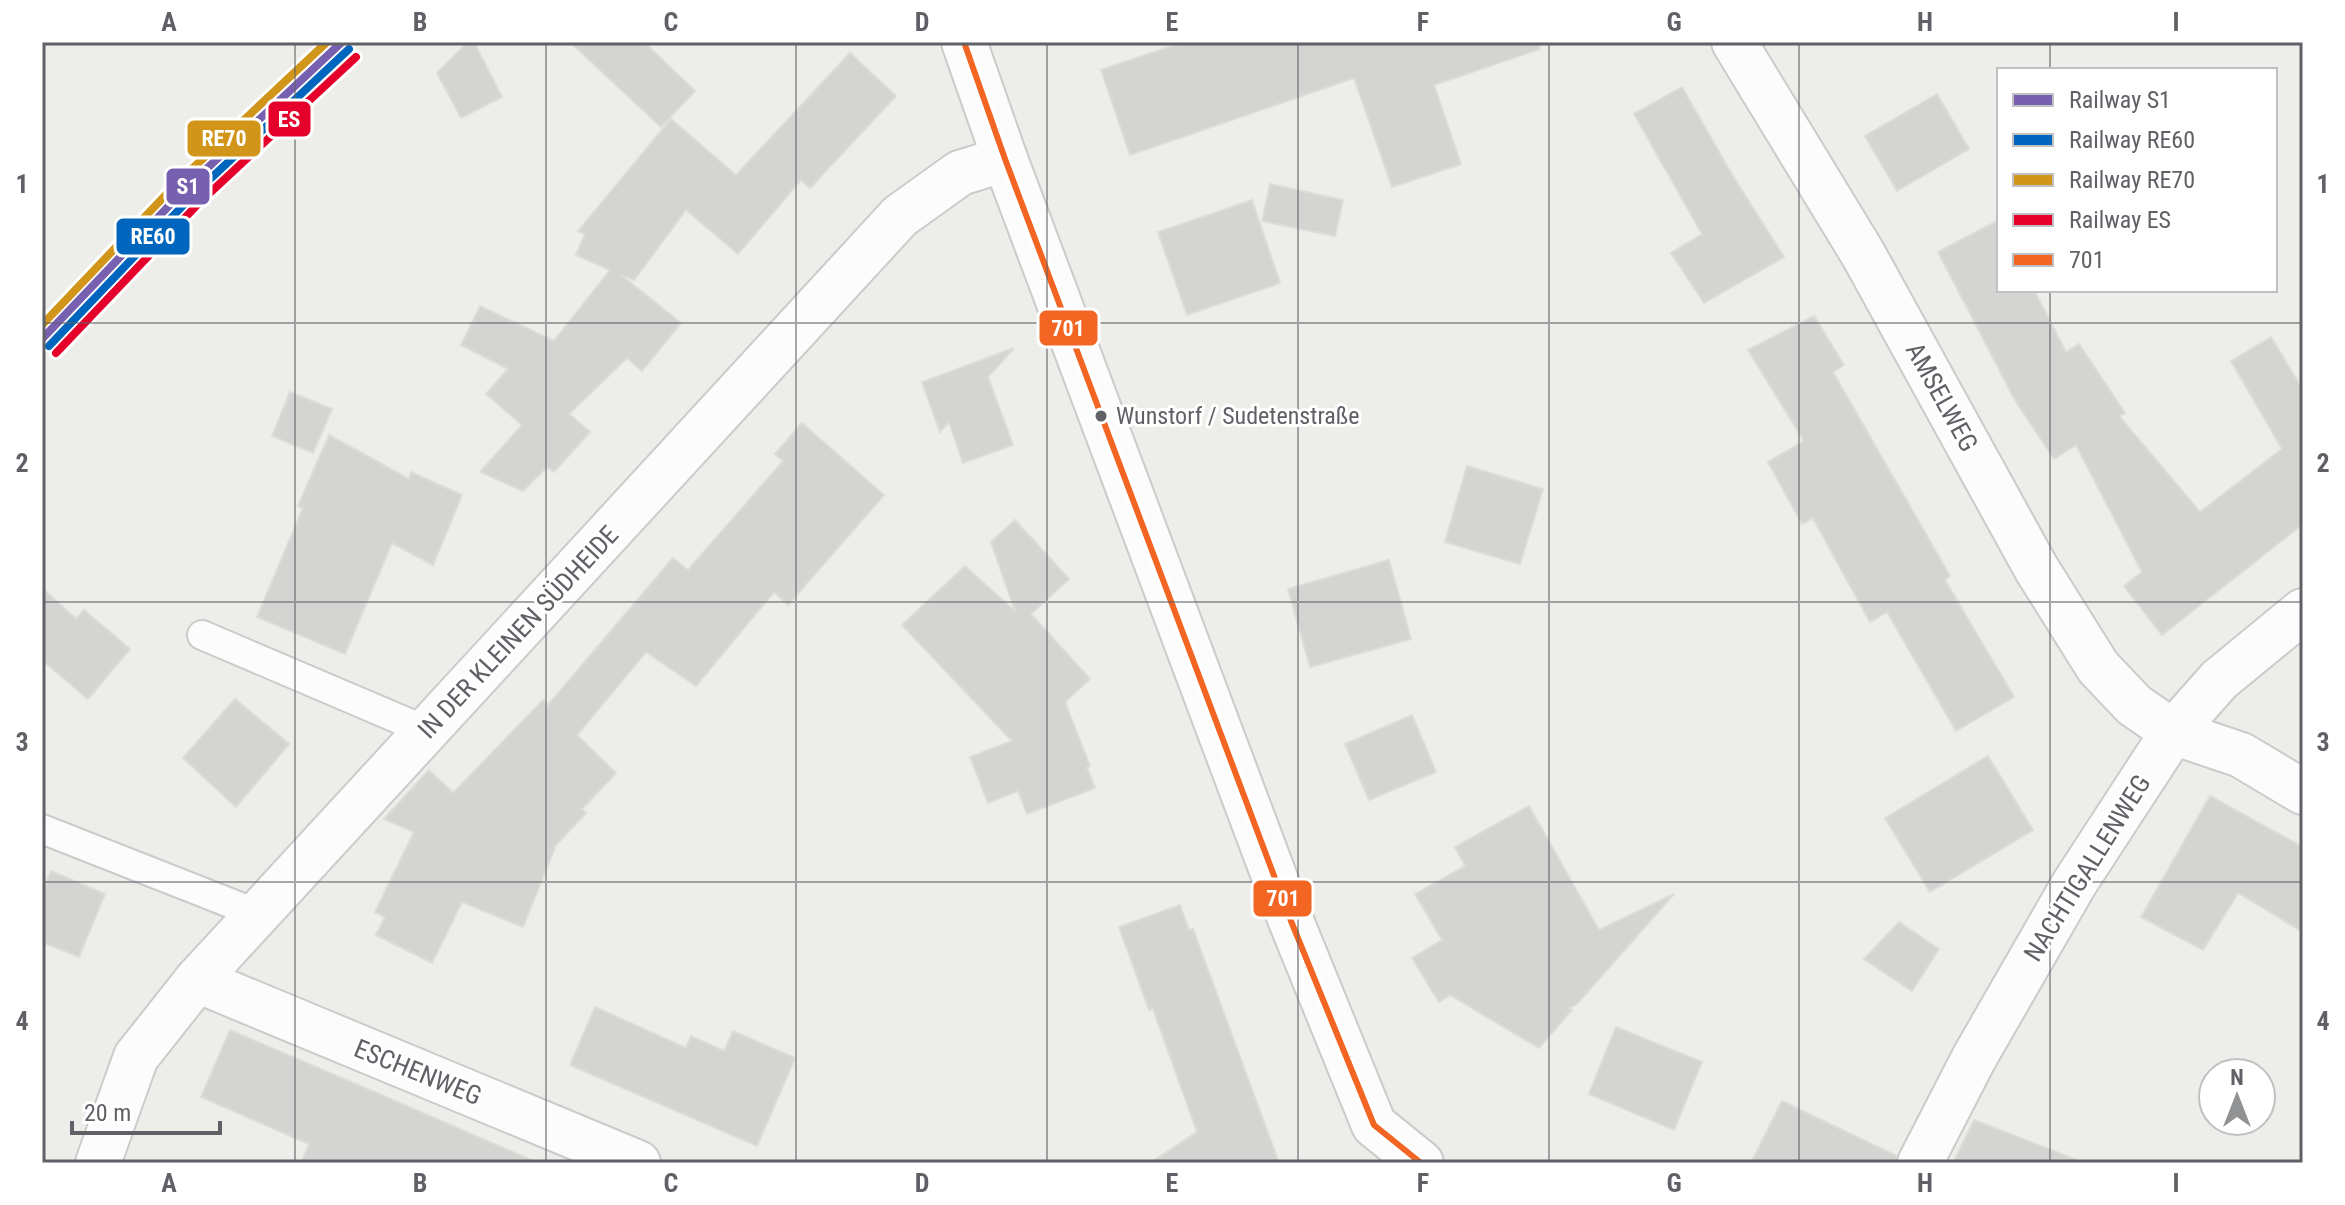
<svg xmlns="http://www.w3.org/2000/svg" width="2345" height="1205" font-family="'Roboto Condensed',sans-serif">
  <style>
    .building { fill: #d4d4d2; stroke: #dcdcd8; stroke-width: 2 }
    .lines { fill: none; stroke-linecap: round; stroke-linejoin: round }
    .service-casing { stroke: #cbcbcb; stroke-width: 32 }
    .minor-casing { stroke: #cbcbcb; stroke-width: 48 }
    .service { stroke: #fcfcfc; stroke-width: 28 }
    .minor { stroke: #fcfcfc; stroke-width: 44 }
    .bus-1-casing { stroke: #fff; stroke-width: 12 }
    .bus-1 { stroke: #f26522; stroke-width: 6 }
    .rail-1-casing { stroke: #fff; stroke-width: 14 }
    .rail-2-casing { stroke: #fff; stroke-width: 14 }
    .rail-3-casing { stroke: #fff; stroke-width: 14 }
    .rail-4-casing { stroke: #fff; stroke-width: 14 }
    .rail-1 { stroke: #7760b0; stroke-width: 8 }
    .rail-2 { stroke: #0065bd; stroke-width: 8 }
    .rail-3 { stroke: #d1951a; stroke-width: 8 }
    .rail-4 { stroke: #e4002b; stroke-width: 8 }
    .grid { fill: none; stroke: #5f6166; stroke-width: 2; stroke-opacity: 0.55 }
    .bus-dot { fill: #5f6166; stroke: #fff; stroke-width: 3 }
    .labels { text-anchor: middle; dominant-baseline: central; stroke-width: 6; stroke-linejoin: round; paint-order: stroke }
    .bus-label { font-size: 24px; fill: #5f6166; stroke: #fff; text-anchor: start }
    .street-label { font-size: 26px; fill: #5f6166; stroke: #fff }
    .line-badge { stroke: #fff; stroke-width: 3 }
    .badge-label { font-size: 22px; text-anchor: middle; font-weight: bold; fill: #fff }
    .neatline { fill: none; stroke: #5f6166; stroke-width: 3 }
    .grid-label { font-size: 26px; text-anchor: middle; font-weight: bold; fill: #5f6166 }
  </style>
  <rect width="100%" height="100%" fill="#edede9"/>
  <g class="building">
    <polygon points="468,42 474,42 502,97 461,118 437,73"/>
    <polygon points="570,42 644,42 695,91 661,127"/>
    <polygon points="1184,42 1539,42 1540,49 1434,85 1461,164 1392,187 1354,78 1130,155 1101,70"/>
    <polygon points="850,53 896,96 810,188 801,180 738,254 686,210 634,280 621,275 681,323 642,371 627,358 569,414 590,432 554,472 547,467 523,491 480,472 522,425 486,394 508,369 461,345 480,306 554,341 610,270 576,255 585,234 578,231 671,119 736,175"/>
    <polygon points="1682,87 1731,173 1784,257 1704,303 1671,253 1702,234 1634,114"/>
    <polygon points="1937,94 1969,149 1897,191 1865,136"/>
    <polygon points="1270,184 1343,200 1335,236 1262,221"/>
    <polygon points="1252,200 1280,283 1187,315 1158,232"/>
    <polygon points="1999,220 1999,290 2034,290 2066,352 2079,344 2125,413 2119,416 2200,512 2282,449 2231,361 2271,337 2303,390 2303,524 2162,635 2124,586 2142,572 2076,445 2054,459 2016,402 1938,252"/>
    <polygon points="1814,316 1844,365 1833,372 1950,576 1945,580 2014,697 1956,731 1887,612 1870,622 1813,518 1802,524 1768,462 1804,441 1748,350"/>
    <polygon points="1014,348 988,377 1013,445 963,463 949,422 940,432 922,382"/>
    <polygon points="290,392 332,409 313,453 272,436"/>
    <polygon points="802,423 884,495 788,605 774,592 696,686 646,652 577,735 616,773 582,809 586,813 556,845 523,927 462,902 432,963 376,935 385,917 375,912 414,832 384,819 429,770 453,793 543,700 548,705 673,558 688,570 783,461 775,454"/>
    <polygon points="329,435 409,479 411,472 462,495 433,565 392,543 345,654 257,617 303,508 298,506"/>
    <polygon points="1467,466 1543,489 1520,564 1445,542"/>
    <polygon points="1015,520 1069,579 1031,614 1090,679 1065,702 1090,766 1087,767 1095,788 1027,814 1018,791 988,803 970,757 1012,741 902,625 965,566 1015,611 991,542"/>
    <polygon points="1389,560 1411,639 1310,667 1288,589"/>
    <polygon points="42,588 76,619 84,610 130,649 88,699 42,660"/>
    <polygon points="235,699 289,744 236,807 183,758"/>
    <polygon points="1412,715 1436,772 1369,800 1345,744"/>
    <polygon points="1988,756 2033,830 1930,892 1885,818"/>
    <polygon points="2210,796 2303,847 2303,932 2238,893 2203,950 2141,917"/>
    <polygon points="1529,806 1599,930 1674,894 1577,1004 1569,1008 1572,1010 1539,1048 1450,995 1439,1002 1412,958 1442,940 1415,894 1465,866 1455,847"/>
    <polygon points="51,871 105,894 79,957 42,942 42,893"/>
    <polygon points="1180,905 1189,930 1193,929 1279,1163 1150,1163 1197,1132 1153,1009 1149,1010 1119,927"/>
    <polygon points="1899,922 1939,949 1912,991 1864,959"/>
    <polygon points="595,1007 686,1048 691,1036 724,1051 733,1031 795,1058 757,1146 570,1065"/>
    <polygon points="1616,1027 1702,1062 1674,1130 1589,1094"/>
    <polygon points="230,1030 384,1096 538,1163 301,1163 309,1144 201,1097"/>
    <polygon points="1782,1101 1897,1156 1895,1163 1751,1163"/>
    <polygon points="1974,1120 2077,1160 2077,1163 1953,1163"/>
  </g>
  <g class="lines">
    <defs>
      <g id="service">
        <polyline points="202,635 427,731"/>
        <polyline points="42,829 258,914"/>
      </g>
      <g id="minor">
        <polyline points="964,42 1005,159 1291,921 1374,1125 1421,1163"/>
        <polyline points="1734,42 1863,254 2036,568 2098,667 2134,705 2173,732 2241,755 2303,792"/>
        <polyline points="197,980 638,1163"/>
        <polyline points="98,1163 136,1057 197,980 900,216 960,173 1005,159"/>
        <polyline points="1920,1163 1974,1058 2074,884 2173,732 2219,680 2303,611"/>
      </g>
    </defs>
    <use href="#service" class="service-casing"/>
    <use href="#minor" class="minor-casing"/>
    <use href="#service" class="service"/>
    <use href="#minor" class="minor"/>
    <defs>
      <polyline id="bus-1" points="964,42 1005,159 1291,921 1374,1125 1421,1163"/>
    </defs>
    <use href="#bus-1" class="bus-1-casing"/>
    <use href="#bus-1" class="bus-1"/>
    <defs>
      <polyline id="rail-1" points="42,339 185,189 342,42"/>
      <polyline id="rail-2" points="49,346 192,196 349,49"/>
      <polyline id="rail-3" points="42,325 178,182 327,42"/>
      <polyline id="rail-4" points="56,353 199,203 356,57"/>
    </defs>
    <use href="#rail-1" class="rail-1-casing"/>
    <use href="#rail-2" class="rail-2-casing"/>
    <use href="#rail-3" class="rail-3-casing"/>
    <use href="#rail-4" class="rail-4-casing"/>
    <use href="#rail-1" class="rail-1"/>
    <use href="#rail-2" class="rail-2"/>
    <use href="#rail-3" class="rail-3"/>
    <use href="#rail-4" class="rail-4"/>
  </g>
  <path class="grid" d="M295 42V1163M546 42V1163M796 42V1163M1047 42V1163M1298 42V1163M1549 42V1163M1799 42V1163M2050 42V70M2050 290V1163M42 323H2303M42 602H2303M42 882H2303"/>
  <circle class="bus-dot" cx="1101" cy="416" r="7"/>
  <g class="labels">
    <g class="bus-label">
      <text x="1116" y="416">Wunstorf / Sudetenstraße</text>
    </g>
    <g class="street-label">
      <text transform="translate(1942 397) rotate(61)">AMSELWEG</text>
      <text transform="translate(518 632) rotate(-47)">IN DER KLEINEN SÜDHEIDE</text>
      <text transform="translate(2087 868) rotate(-58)">NACHTIGALLENWEG</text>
      <text transform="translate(418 1072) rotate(22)">ESCHENWEG</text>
    </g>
  </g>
  <g class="line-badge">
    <rect x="267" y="100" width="45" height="38" rx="8" fill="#e4002b"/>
    <rect x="186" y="119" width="76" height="39" rx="8" fill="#d1951a"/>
    <rect x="165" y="167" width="46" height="39" rx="8" fill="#7760b0"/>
    <rect x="115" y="217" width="76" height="39" rx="8" fill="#0065bd"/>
    <rect x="1038" y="309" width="61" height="38" rx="8" fill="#f26522"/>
    <rect x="1252" y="879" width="61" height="39" rx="8" fill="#f26522"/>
  </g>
  <g class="badge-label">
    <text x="289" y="127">ES</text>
    <text x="224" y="146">RE70</text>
    <text x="188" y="194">S1</text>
    <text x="153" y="244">RE60</text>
    <text x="1068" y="336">701</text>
    <text x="1283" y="906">701</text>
  </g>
  <rect width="2345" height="1205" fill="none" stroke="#ffffff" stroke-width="88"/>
  <rect x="1997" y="68" width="280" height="224" fill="#ffffff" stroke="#bfc0c2" stroke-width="2"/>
  <rect x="2013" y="94" width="40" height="12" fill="#7760b0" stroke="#bfc0c2" stroke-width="2"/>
  <text x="2069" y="108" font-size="24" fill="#5f6166">Railway S1</text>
  <rect x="2013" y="134" width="40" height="12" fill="#0065bd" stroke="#bfc0c2" stroke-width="2"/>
  <text x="2069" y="148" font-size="24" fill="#5f6166">Railway RE60</text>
  <rect x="2013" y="174" width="40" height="12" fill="#d1951a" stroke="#bfc0c2" stroke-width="2"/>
  <text x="2069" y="188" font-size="24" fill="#5f6166">Railway RE70</text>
  <rect x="2013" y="214" width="40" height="12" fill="#e4002b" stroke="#bfc0c2" stroke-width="2"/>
  <text x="2069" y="228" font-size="24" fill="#5f6166">Railway ES</text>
  <rect x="2013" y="254" width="40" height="12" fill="#f26522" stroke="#bfc0c2" stroke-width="2"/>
  <text x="2069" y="268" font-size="24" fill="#5f6166">701</text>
  <g transform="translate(2237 1097)"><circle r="38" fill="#ffffff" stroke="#bfc0c2" stroke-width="2"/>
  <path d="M0-6L14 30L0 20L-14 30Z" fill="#919294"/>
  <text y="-12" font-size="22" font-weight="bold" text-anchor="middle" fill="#5f6166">N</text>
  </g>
  <path d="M72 1121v12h148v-12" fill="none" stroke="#5f6166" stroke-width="4"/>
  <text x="84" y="1121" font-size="24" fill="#5f6166" stroke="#ffffff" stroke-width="6" paint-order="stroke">20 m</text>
  <rect x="44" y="44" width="2257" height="1117" class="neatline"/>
  <g class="grid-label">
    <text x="169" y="31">A</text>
    <text x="420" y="31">B</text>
    <text x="671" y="31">C</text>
    <text x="922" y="31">D</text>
    <text x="1172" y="31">E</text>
    <text x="1423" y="31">F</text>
    <text x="1674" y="31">G</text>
    <text x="1925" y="31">H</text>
    <text x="2176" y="31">I</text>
    <text x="22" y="193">1</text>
    <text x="2323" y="193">1</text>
    <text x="22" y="472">2</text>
    <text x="2323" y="472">2</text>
    <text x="22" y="751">3</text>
    <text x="2323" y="751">3</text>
    <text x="22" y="1030">4</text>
    <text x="2323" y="1030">4</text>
    <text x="169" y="1192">A</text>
    <text x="420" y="1192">B</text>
    <text x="671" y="1192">C</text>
    <text x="922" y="1192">D</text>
    <text x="1172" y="1192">E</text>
    <text x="1423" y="1192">F</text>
    <text x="1674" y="1192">G</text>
    <text x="1925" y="1192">H</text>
    <text x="2176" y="1192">I</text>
  </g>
</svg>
